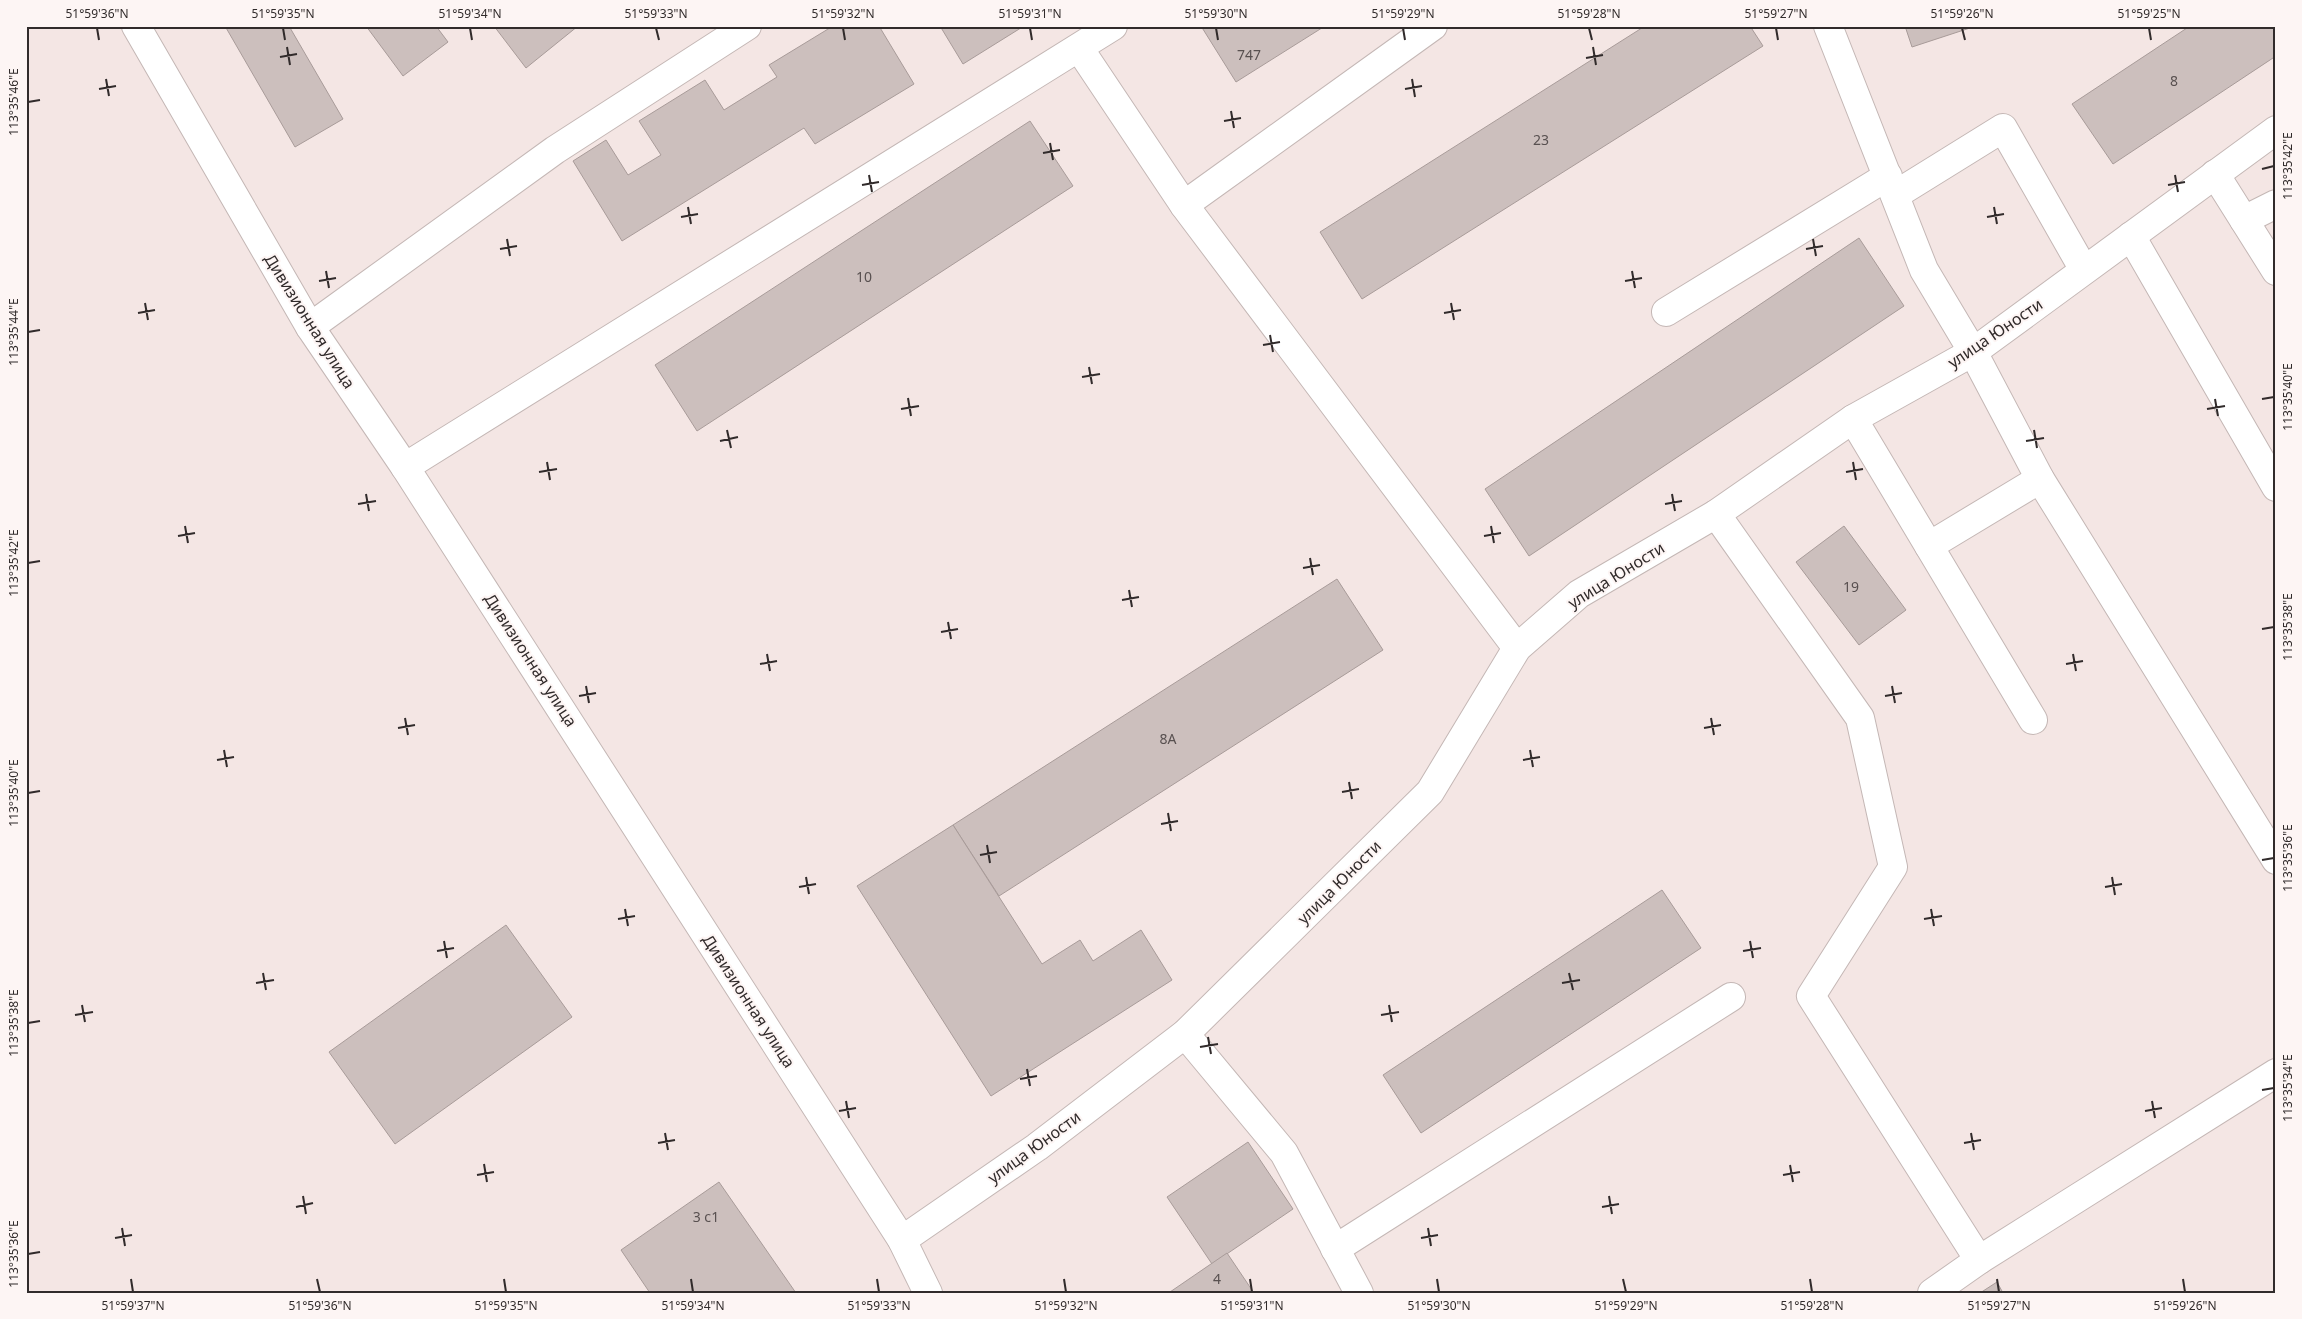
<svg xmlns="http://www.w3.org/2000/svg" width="2302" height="1319" font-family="'Noto Sans',sans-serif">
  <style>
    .building { fill: #ccbfbd; stroke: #a89b99 }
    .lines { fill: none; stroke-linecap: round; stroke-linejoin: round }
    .minor-casing { stroke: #c4b7b5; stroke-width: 30 }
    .minor { stroke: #fff; stroke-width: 28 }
    .ticks { fill: none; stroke: #312b2b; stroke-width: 2 }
    .labels { text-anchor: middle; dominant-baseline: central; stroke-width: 4; stroke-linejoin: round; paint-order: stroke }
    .number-label { font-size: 14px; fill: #585050 }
    .street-label { font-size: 16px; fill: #312b2b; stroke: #fdf5f4 }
    .neatline { fill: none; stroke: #312b2b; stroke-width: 2 }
    .ticks-label { font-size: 12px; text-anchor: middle; fill: #312b2b }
  </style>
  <rect width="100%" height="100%" fill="#f4e6e4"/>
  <g class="building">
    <polygon points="225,26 289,26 343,119 295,147"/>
    <polygon points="366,26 436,26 448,42 403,76"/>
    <polygon points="494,26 578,26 526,68"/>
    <polygon points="833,26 879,26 914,84 815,144 804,128 622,241 573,161 606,140 628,175 661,155 639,121 705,80 724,110 777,77 769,65"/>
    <polygon points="940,26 1024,26 963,64"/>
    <polygon points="1201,26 1325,26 1236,82"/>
    <polygon points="1645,26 1750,26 1763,46 1362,299 1320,232"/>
    <polygon points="1905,26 1976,26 1912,47"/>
    <polygon points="2190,26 2276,26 2276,56 2113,164 2072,104"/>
    <polygon points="1030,121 1073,186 697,431 655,365"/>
    <polygon points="1859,238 1904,306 1529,556 1485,489"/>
    <polygon points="1844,526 1906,610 1859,645 1796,562"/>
    <polygon points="1337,579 1383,650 999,896 953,825"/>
    <polygon points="953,825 1042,964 1080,940 1093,961 1141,930 1172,980 991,1096 857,886"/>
    <polygon points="1662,890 1701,948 1421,1133 1383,1075"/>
    <polygon points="506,925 572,1017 395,1144 329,1052"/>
    <polygon points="1248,1142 1293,1209 1212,1264 1167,1197"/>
    <polygon points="719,1182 796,1293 650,1293 621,1250"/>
    <polygon points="1227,1253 1254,1293 1170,1293 1170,1292"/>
    <polygon points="1997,1282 2003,1293 1980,1293"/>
  </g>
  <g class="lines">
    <defs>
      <g id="minor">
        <polyline points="136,26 310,327 405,467 902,1240 928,1293"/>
        <polyline points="1828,26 1924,270 1973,352 2040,479 2276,860"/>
        <polyline points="1079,48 1184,205 1517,648"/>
        <polyline points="2215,174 2276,271"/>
        <polyline points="1895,195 2003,128 2084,270"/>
        <polyline points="1184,205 1433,26"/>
        <polyline points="2244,220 2276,204"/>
        <polyline points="2131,236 2276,487"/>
        <polyline points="1666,312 1888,176"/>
        <polyline points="310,327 555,150 747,26"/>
        <polyline points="1853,419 2033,720"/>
        <polyline points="405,467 1113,26"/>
        <polyline points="1716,514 1860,718 1893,867 1811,996 1979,1260 1932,1293"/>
        <polyline points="1929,546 2040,479"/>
        <polyline points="1185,1034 1284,1153 1359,1293"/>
        <polyline points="902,1240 1037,1147 1185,1034 1430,792 1517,648 1579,594 1716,514 1853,419 1973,352 2276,130"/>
        <polyline points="1335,1249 1731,997"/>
        <polyline points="1979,1260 2276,1073"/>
      </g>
    </defs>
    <use href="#minor" class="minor-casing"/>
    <use href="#minor" class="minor"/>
  </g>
  <path class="ticks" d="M97 28 99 40M283 28 285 40M470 28 472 40M656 28 659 40M843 28 845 40M1030 28 1032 40M1216 28 1218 40M1403 28 1405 40M1589 28 1592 40M1776 28 1778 40M1962 28 1965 40M2149 28 2151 40M287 47 290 65M1593 47 1596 65M280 57 297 54M1586 58 1603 55M106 79 109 96M1412 79 1415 97M99 89 116 86M1405 89 1422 86M28 102 40 100M1231 111 1234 128M1224 121 1241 118M1050 143 1053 160M1043 153 1060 150M2262 169 2274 166M869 175 872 192M2175 175 2178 192M862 185 879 182M2168 185 2185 182M688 207 691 224M1994 207 1997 224M681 217 698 214M1987 217 2004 214M507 239 510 256M1813 239 1816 256M500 249 517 246M1806 249 1823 246M326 271 329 288M1632 271 1635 288M319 281 336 278M1625 281 1642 278M145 303 148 320M1451 303 1454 320M138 313 155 310M1444 313 1461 310M28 332 40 330M1270 335 1273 352M1263 345 1280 342M1089 367 1092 384M1082 377 1100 374M908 398 911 416M2215 399 2218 416M2262 399 2274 397M901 409 919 406M2207 409 2225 406M727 430 731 448M2034 430 2037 448M720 441 738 437M2026 441 2044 438M547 462 550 480M1853 462 1856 480M539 472 557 469M1846 472 1863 469M366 494 369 511M1672 494 1675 511M358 504 376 501M1665 504 1682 501M185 526 188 543M1491 526 1494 543M178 536 195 533M1484 536 1501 533M1310 558 1313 575M28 563 40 561M1303 568 1320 565M1129 590 1132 607M1122 600 1139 597M948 622 951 639M2262 629 2274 627M941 632 958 629M767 654 770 671M2073 654 2076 671M760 664 777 661M2066 664 2083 661M586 686 589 703M1892 686 1895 703M579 696 596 693M1885 696 1902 693M405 718 408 735M1711 718 1714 735M398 728 415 725M1704 728 1721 725M224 750 227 767M1530 750 1533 767M217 760 234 757M1523 760 1540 757M1349 782 1352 799M1342 792 1359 789M28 793 40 791M1168 813 1171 831M1161 824 1178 821M987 845 990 863M980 855 997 852M2262 860 2274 858M806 877 809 894M2112 877 2115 895M799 887 816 884M2105 887 2122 884M625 909 628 926M1931 909 1934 926M618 919 635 916M1924 919 1942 916M444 941 447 958M1750 941 1753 958M437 951 454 948M1743 951 1761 948M263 973 266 990M1569 973 1573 990M256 983 274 980M1562 983 1580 980M82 1005 85 1022M1389 1005 1392 1022M75 1015 93 1012M1381 1015 1399 1012M28 1023 40 1021M1208 1037 1211 1054M1200 1047 1218 1044M1027 1069 1030 1086M1020 1079 1037 1076M2262 1090 2274 1088M846 1101 849 1118M2152 1101 2155 1118M839 1111 856 1108M2145 1111 2162 1108M665 1133 668 1150M1971 1133 1974 1150M658 1143 675 1140M1964 1143 1981 1140M484 1164 487 1182M1790 1165 1793 1182M477 1175 494 1172M1783 1175 1800 1172M303 1196 306 1214M1609 1196 1612 1214M296 1207 313 1203M1602 1207 1619 1204M122 1228 125 1246M1428 1228 1431 1246M115 1238 132 1235M1421 1238 1438 1235M28 1254 40 1252M131 1279 133 1292M317 1279 320 1292M504 1279 506 1292M691 1279 693 1292M877 1279 879 1292M1064 1279 1066 1292M1250 1279 1252 1292M1437 1279 1439 1292M1623 1279 1626 1292M1810 1279 1812 1292M1997 1279 1999 1292M2183 1279 2185 1292"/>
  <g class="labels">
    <g class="number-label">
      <text x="1249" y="54">747</text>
      <text x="2174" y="80">8</text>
      <text x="1541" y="139">23</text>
      <text x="864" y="276">10</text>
      <text x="1851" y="586">19</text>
      <text x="1168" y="738">8А</text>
      <text x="706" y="1216">3 с1</text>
      <text x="1217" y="1278">4</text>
    </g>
    <g class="street-label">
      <text transform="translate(310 321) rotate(58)">Дивизионная улица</text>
      <text transform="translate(1995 333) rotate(-34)">улица Юности</text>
      <text transform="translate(1616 575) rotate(-32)">улица Юности</text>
      <text transform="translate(531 660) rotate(57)">Дивизионная улица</text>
      <text transform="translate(1339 882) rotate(-45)">улица Юности</text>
      <text transform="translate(749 1001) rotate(57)">Дивизионная улица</text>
      <text transform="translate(1034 1147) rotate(-36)">улица Юности</text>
    </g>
  </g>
  <rect width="2302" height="1319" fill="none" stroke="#fdf5f4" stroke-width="55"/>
  <rect x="28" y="28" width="2246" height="1264" class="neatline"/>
  <g class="ticks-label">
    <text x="97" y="18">51°59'36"N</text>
    <text x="283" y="18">51°59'35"N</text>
    <text x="470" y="18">51°59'34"N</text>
    <text x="656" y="18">51°59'33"N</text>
    <text x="843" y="18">51°59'32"N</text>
    <text x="1030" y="18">51°59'31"N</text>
    <text x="1216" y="18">51°59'30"N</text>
    <text x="1403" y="18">51°59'29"N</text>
    <text x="1589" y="18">51°59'28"N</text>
    <text x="1776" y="18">51°59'27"N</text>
    <text x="1962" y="18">51°59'26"N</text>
    <text x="2149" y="18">51°59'25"N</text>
    <text transform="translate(14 102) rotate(-90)" y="4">113°35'46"E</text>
    <text transform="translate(2288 166) rotate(-90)" y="4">113°35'42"E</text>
    <text transform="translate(14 332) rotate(-90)" y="4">113°35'44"E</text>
    <text transform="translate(2288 397) rotate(-90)" y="4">113°35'40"E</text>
    <text transform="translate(14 563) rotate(-90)" y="4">113°35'42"E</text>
    <text transform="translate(2288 627) rotate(-90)" y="4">113°35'38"E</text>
    <text transform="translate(14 793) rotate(-90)" y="4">113°35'40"E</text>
    <text transform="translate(2288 858) rotate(-90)" y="4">113°35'36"E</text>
    <text transform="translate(14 1023) rotate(-90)" y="4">113°35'38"E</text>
    <text transform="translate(2288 1088) rotate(-90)" y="4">113°35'34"E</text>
    <text transform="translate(14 1254) rotate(-90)" y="4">113°35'36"E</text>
    <text x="133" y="1310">51°59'37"N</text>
    <text x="320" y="1310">51°59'36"N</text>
    <text x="506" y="1310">51°59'35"N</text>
    <text x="693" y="1310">51°59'34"N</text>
    <text x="879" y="1310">51°59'33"N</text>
    <text x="1066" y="1310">51°59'32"N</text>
    <text x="1252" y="1310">51°59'31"N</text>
    <text x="1439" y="1310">51°59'30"N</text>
    <text x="1626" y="1310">51°59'29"N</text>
    <text x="1812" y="1310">51°59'28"N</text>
    <text x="1999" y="1310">51°59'27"N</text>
    <text x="2185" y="1310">51°59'26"N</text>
  </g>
</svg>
